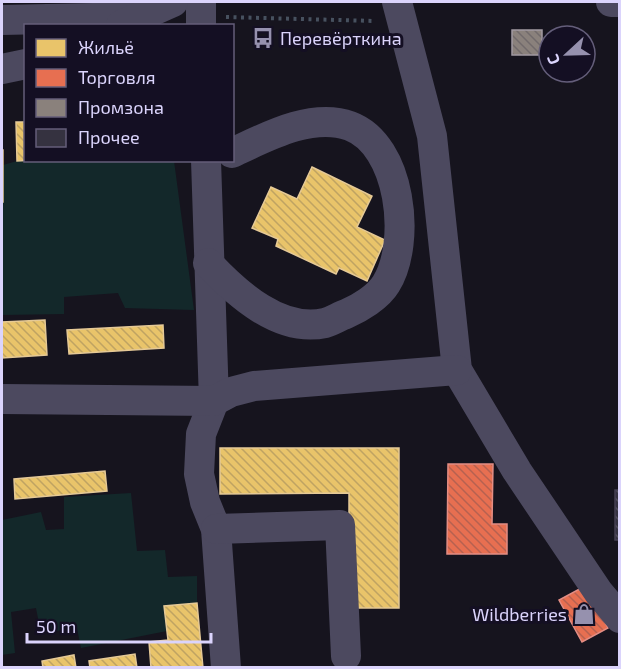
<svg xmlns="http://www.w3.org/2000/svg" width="621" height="669" font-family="'Exo 2',sans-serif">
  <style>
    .green { fill: #13282a }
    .homes { fill: url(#homes-back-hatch); stroke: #e5c996; stroke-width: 1.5 }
    .shops { fill: url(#shops-back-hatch); stroke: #e38d84; stroke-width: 1.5 }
    .industry { fill: url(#industry-back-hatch); stroke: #a29aa2; stroke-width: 1.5 }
    .building { fill: url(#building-back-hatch); stroke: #443f51; stroke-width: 1.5 }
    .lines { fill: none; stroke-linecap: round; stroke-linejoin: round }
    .path { stroke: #47515f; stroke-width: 4; stroke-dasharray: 3 4.5; stroke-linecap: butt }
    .minor { stroke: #4c495f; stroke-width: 30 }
    .labels { text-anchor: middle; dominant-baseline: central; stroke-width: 6; stroke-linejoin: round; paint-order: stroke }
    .poi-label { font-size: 18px; fill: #dbd4fc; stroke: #140f23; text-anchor: start }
  </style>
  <defs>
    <pattern id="homes-back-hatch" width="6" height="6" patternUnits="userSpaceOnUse" patternTransform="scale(1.5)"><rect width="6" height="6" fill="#e9c46a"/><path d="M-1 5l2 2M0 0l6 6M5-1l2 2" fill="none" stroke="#bfa362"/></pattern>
    <pattern id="shops-back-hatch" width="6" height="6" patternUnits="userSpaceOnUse" patternTransform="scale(1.5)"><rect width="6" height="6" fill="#e76f51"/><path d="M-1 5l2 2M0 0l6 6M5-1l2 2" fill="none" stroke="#b66150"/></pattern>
    <pattern id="industry-back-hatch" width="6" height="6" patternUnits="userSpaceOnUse" patternTransform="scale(1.5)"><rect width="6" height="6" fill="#8a817c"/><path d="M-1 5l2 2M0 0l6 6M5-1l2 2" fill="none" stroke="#716a6b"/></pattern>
    <pattern id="building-back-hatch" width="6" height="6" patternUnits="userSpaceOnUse" patternTransform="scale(1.5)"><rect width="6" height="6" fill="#353240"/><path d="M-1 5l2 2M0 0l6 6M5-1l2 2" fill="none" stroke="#524f5c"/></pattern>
  </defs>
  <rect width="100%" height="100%" fill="#16141e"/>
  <g class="green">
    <polygon points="17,161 174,161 194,310 125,308 118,293 64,297 64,314 2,315 3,165"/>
    <polygon points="131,493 137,551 165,550 168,577 197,576 197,603 164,606 167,631 81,648 77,628 41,633 36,608 11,612 15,653 2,655 2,520 41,512 46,530 64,529 64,497"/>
  </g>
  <g class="homes">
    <polygon points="16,122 26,122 26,160 37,160 17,161"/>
    <rect x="2" y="150" width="1" height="52"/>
    <polygon points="312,167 372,196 357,227 385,240 367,281 339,268 336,274 276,246 278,239 252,228 271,187 297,199"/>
    <polygon points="45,320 47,355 2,358 2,322"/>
    <polygon points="163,325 164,348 69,354 67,330"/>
    <polygon points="220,448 399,448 399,608 349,608 349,493 220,494"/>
    <polygon points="105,471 107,491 15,499 14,479"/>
    <polygon points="197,603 203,668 151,668 149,642 168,640 164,606"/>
    <polygon points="135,654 137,668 90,668 89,661"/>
    <polygon points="74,655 76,668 43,668 42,661"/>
  </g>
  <g class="shops">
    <polygon points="448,464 493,464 492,524 507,524 507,554 447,554"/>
    <polygon points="585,586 608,628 582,642 559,600"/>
  </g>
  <rect class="industry" x="512" y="30" width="30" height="25"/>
  <rect class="building" x="615" y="490" width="5" height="50"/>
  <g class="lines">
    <polyline class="path" points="226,17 375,21"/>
    <g class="minor">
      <polyline points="201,2 201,26"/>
      <polyline points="397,2 432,136 457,370 517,471 599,593 620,618"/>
      <polyline points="611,2 620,2"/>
      <polyline points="2,20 138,17"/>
      <polyline points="121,25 173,2"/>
      <polyline points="2,69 26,64"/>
      <polyline points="206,160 214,401 201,434 199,474 205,502 216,529 226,668"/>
      <path d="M208 263C237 294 280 333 325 323 332 321 340 316 346 314 360 308 378 297 386 284 412 242 401 145 350 126 312 112 266 137 232 153"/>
      <polyline points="2,399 214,401 231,392 254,386 457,370"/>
      <polyline points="216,529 340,525 346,656"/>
    </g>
  </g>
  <defs>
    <symbol id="bus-bare" viewBox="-9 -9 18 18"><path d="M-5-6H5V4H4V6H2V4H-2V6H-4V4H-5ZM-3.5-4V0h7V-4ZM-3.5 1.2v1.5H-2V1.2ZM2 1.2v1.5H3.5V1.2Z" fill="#9691ae" stroke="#140f23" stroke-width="2.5" paint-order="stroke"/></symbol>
    <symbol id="shop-bare" viewBox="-9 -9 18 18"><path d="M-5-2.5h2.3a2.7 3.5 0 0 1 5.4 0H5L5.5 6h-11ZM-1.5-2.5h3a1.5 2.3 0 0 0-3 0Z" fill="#9691ae" stroke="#140f23" stroke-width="2.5" paint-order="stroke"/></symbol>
  </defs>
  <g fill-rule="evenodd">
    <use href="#bus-bare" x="248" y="23" width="30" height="30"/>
    <use href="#shop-bare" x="569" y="599" width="30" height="30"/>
  </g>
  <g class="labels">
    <g class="poi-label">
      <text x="280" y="38">Перевёрткина</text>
      <text x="567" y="614" text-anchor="end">Wildberries</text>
    </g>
  </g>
  <rect width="621" height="669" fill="none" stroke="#dbd4fc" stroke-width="6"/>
  <rect x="24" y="24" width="210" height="138" fill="#140f23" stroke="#645e7a" stroke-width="1.5"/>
  <rect x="36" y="39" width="30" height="18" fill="#e9c46a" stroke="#645e7a" stroke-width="1.5"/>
  <text x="78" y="54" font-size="18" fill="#dbd4fc">Жильё</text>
  <rect x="36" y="69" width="30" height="18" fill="#e76f51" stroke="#645e7a" stroke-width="1.5"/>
  <text x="78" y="84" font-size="18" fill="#dbd4fc">Торговля</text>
  <rect x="36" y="99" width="30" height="18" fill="#8a817c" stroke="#645e7a" stroke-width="1.5"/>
  <text x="78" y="114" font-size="18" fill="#dbd4fc">Промзона</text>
  <rect x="36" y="129" width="30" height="18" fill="#353240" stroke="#645e7a" stroke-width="1.5"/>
  <text x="78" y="144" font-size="18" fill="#dbd4fc">Прочее</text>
  <g transform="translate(567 54) rotate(248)"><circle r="28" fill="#140f23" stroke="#645e7a" stroke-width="1.5"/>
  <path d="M0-4.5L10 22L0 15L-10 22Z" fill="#9691ae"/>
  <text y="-9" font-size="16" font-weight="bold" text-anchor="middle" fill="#dbd4fc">С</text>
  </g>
  <path d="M27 633v9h184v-9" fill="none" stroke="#dbd4fc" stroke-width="3"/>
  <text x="36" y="633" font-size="18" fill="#dbd4fc" stroke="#140f23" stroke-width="4.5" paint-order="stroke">50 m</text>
</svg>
